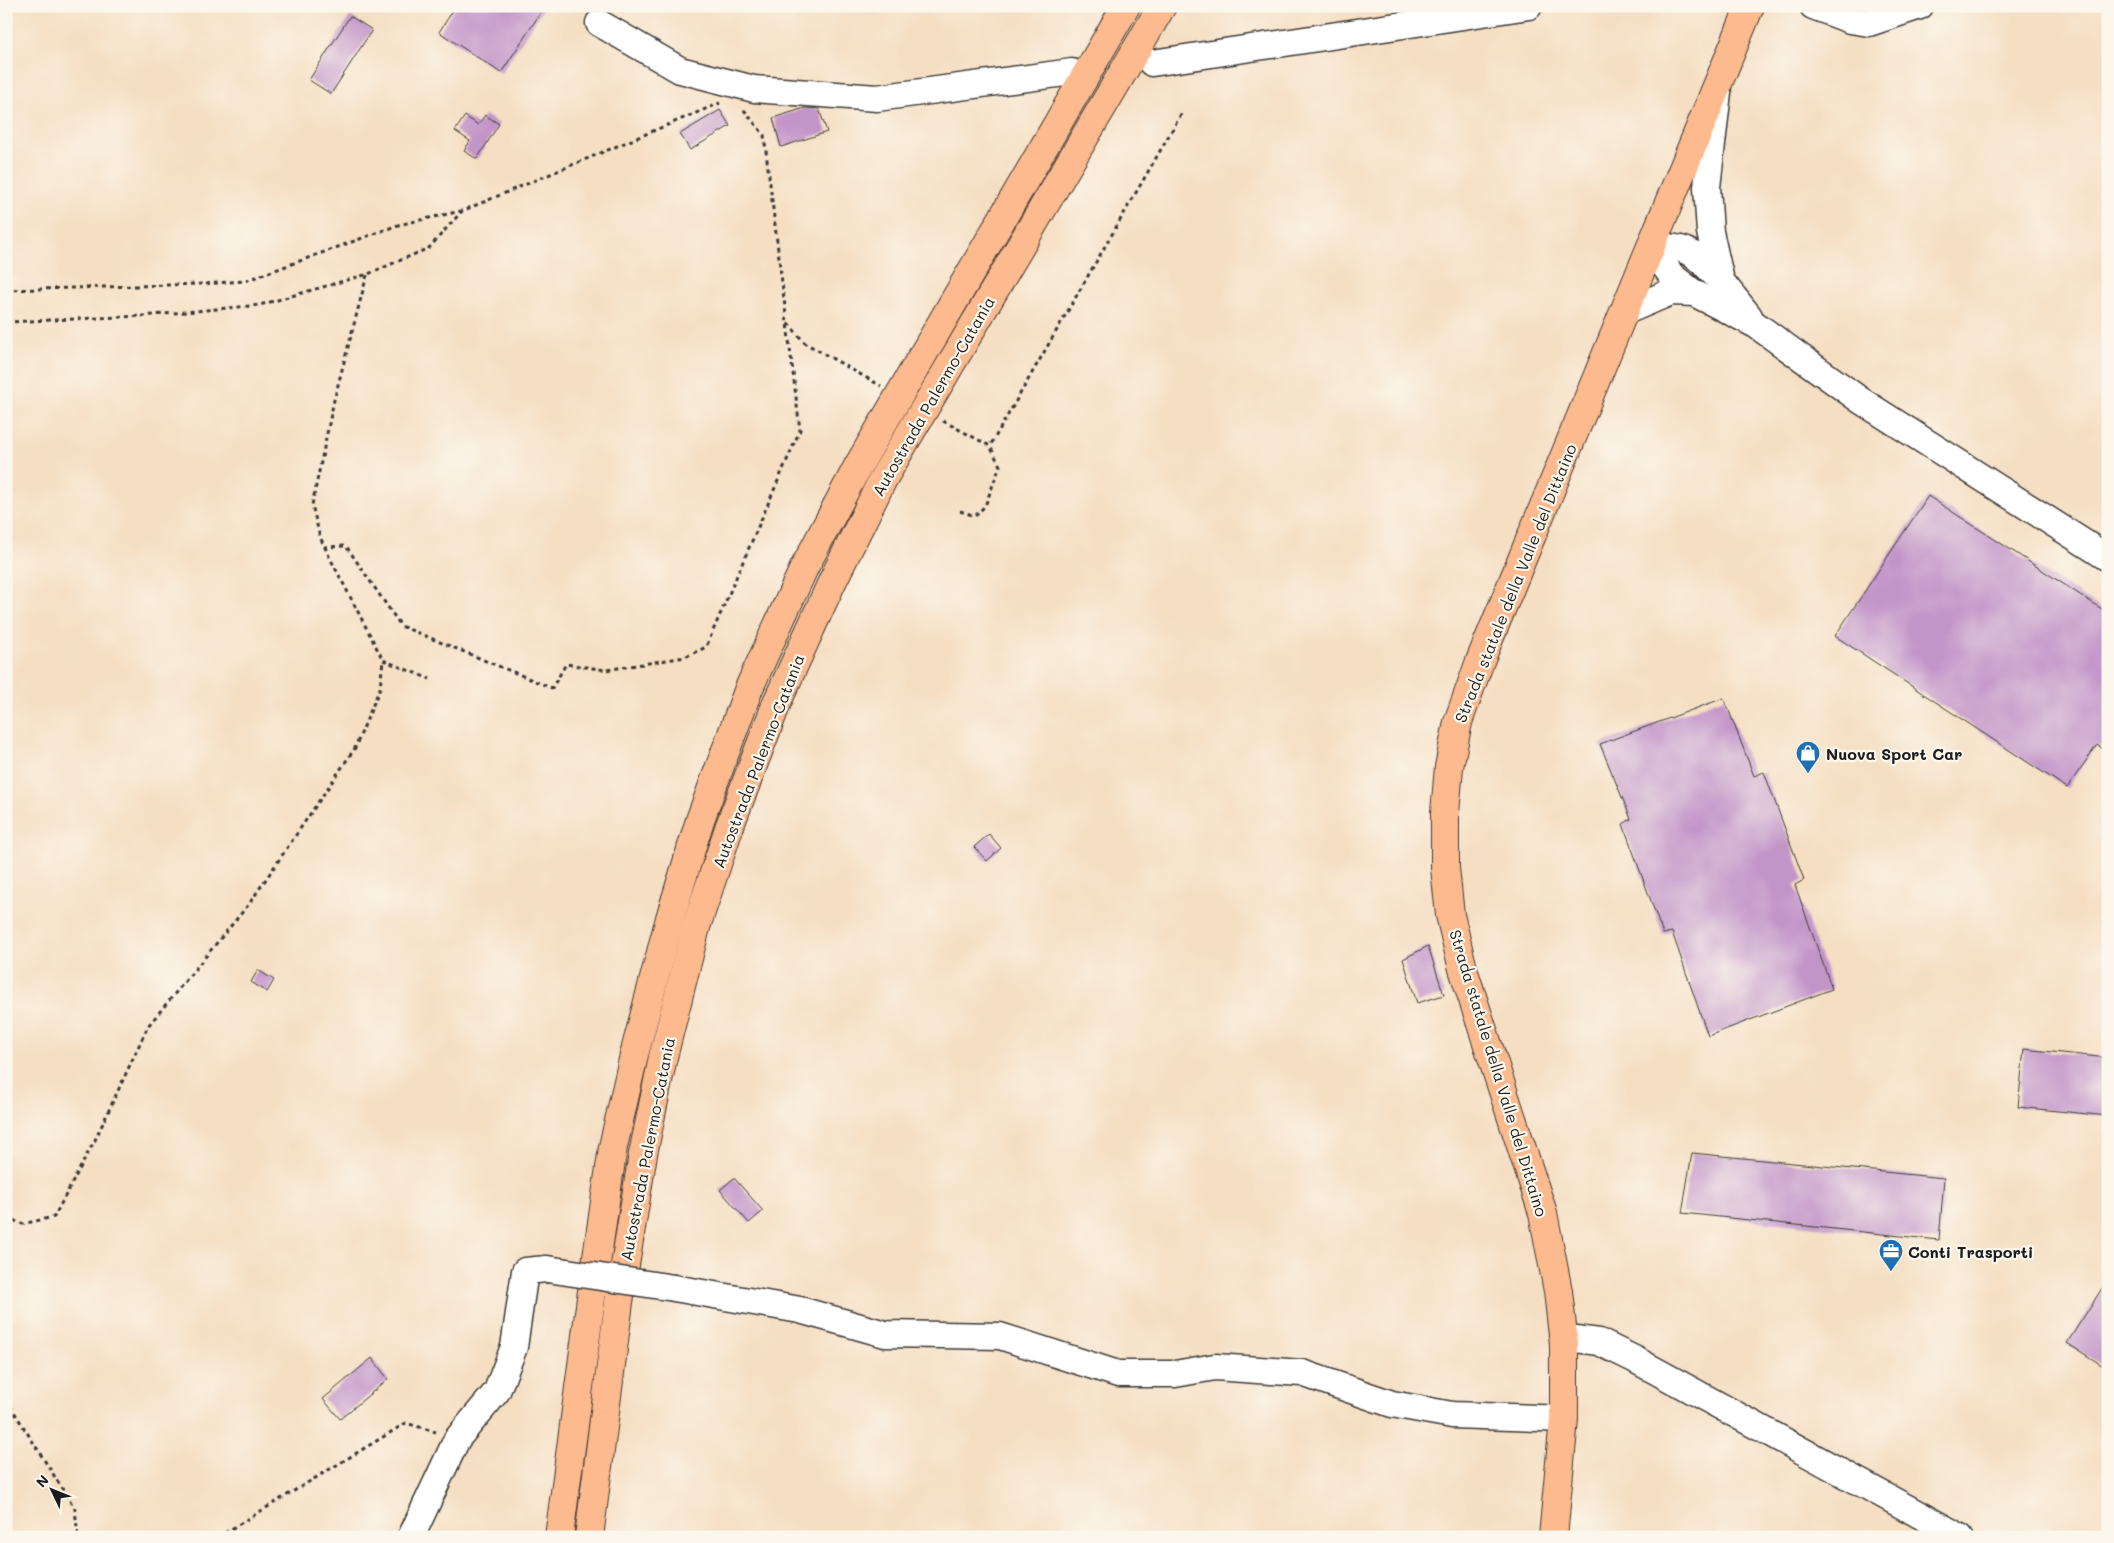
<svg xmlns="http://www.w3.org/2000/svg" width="2114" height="1543" font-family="Mali,sans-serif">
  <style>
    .building { fill: #c295c9 }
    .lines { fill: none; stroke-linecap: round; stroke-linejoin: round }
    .minor-casing { stroke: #3d3935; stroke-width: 29 }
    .major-casing { stroke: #3d3935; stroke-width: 30 }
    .highway-casing { stroke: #3d3935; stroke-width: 30 }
    .path { stroke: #3d3935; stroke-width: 3; stroke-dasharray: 4 4; stroke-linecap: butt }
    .minor { stroke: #fff; stroke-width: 26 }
    .major { stroke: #fcba8e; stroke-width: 28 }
    .highway { stroke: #fcba8e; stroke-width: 28 }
    .minor-bridge-casing { stroke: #3d3935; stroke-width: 29; stroke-linecap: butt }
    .minor-bridge { stroke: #fff; stroke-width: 26 }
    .labels { text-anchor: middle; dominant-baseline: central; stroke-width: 4.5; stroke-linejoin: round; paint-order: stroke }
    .street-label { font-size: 16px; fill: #1c1c1c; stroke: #fbf7ec }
    .poi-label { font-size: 16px; font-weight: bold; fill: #1c1c1c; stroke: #fbf7ec; text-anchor: start }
  </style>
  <rect width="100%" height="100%" fill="#fbf7ec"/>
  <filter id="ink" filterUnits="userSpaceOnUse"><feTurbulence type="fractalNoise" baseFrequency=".02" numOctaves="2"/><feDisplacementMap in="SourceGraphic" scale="10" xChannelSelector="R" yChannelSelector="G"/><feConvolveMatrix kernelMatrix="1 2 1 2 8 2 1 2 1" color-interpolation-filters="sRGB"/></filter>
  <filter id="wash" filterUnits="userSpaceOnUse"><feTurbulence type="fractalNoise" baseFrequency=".0096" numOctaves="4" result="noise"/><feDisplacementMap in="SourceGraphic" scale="20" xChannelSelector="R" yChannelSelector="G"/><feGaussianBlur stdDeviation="1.12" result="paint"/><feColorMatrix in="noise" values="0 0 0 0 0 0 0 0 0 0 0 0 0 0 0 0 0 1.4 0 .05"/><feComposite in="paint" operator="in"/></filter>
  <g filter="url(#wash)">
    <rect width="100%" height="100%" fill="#f5dec2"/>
    <g id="blocks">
      <g class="building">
        <polygon points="456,6 545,6 501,73 439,32"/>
        <polygon points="350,16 372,30 331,94 309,80"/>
        <polygon points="805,108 819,109 827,132 781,147 773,118"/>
        <polygon points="720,110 730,126 690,150 680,134"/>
        <polygon points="485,115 499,124 477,159 464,151 470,141 455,131 465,116 478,125"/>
        <polygon points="1928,496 2108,613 2108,752 2097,745 2067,788 1835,636"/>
        <polygon points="1724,698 1754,776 1764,772 1804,880 1795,885 1832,989 1708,1036 1672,932 1663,934 1623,824 1631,819 1600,744"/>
        <polygon points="989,834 1001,848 987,861 974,847"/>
        <polygon points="1428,946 1444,995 1417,1003 1403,959"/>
        <polygon points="258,970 274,980 267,992 251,982"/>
        <polygon points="2024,1049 2108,1058 2108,1116 2018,1107"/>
        <polygon points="1692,1153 1944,1178 1939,1240 1682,1213"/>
        <polygon points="734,1178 763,1211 749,1223 720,1190"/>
        <polygon points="2108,1279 2108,1369 2067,1343"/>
        <polygon points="372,1358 388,1379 340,1419 323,1399"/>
      </g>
    </g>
  </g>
  <g filter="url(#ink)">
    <use href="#blocks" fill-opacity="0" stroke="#3d3935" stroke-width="1"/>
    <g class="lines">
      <defs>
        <g id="minor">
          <polyline points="1813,6 1850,20 1869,23 1920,6"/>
          <polyline points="599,23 680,70 754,89 877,98 1072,72"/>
          <polyline points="1152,63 1529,6"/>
          <polyline points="1718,92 1707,187 1710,232 1721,281 1749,316"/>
          <path d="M1694 293 1672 276 1651 248C1688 243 1697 256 1721 281"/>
          <polyline points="1624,312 1671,292 1694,293 1756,325 1860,400 2108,558"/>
          <polyline points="674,1288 800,1310 885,1334 1000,1336 1118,1374 1175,1374 1215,1367 1302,1373 1392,1404 1452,1415 1564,1419"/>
          <polyline points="1564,1344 1576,1339 1599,1342 1634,1359 1960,1537"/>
          <polyline points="411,1537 457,1439 497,1391 514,1347 525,1271 547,1269"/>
        </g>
        <polyline id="major" points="1553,1537 1564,1419 1564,1344 1558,1291 1543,1213 1463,969 1450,915 1445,868 1445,813 1449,767 1458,722 1480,661 1750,6"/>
        <g id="highway">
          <polyline points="559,1537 591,1298 613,1147 634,1055 670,918 700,820 749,688 804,568 858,466 1126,6"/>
          <polyline points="589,1537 619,1302 643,1154 663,1057 696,927 730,825 778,700 832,582 883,479 1162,6"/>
        </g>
      </defs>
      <use href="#minor" class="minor-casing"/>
      <use href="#major" class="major-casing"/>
      <use href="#highway" class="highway-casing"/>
      <g class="path">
        <polyline points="570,6 581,12"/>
        <polyline points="367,275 334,400 312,505 320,537 329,556 383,660 430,679"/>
        <polyline points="6,290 202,284 245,281 398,225 461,211"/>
        <polyline points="6,322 143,316 260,305 368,274 429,248 462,211 720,103"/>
        <polyline points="788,323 805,343 881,386"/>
        <polyline points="943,421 990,446 1183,111"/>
        <polyline points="960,511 975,516 985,506 1000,466 990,446"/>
        <polyline points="324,547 346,546 401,626 552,688 566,664 606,670 685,657 706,647 800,430 764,135 744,110"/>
        <polyline points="6,1217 22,1224 54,1217 96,1138 148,1026 249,904 355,748 380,688 383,660"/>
        <polyline points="6,1399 75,1509 78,1537"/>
        <polyline points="218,1537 406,1423 436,1432"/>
      </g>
      <use href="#minor" class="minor"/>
      <use href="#major" class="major"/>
      <use href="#highway" class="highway"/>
      <defs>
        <polyline id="minor-bridge" points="547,1269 674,1288"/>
      </defs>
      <use href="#minor-bridge" class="minor-bridge-casing"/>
      <use href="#minor-bridge" class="minor-bridge"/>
    </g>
  </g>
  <defs>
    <symbol id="shop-pin" viewBox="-11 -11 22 30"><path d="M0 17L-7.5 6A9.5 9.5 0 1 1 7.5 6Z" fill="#1f6fb2" stroke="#fbf7ec"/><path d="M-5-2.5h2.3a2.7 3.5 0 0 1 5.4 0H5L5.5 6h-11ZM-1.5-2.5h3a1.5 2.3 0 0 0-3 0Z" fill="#fff"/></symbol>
    <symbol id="office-pin" viewBox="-11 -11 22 30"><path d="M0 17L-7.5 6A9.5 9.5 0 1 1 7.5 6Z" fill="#1f6fb2" stroke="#fbf7ec"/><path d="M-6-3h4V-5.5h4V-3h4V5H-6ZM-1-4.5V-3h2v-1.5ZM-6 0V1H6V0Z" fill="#fff"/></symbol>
  </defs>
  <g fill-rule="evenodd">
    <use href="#shop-pin" x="1794" y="739" width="28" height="38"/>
    <use href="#office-pin" x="1877" y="1237" width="28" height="38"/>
  </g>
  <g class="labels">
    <g class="street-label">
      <text transform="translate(933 396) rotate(-60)">Autostrada Palermo-Catania</text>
      <text transform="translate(1515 583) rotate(-68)">Strada statale della Valle del Dittaino</text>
      <text transform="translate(758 761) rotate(-69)">Autostrada Palermo-Catania</text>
      <text transform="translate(1499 1073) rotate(73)">Strada statale della Valle del Dittaino</text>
      <text transform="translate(647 1149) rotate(-79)">Autostrada Palermo-Catania</text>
    </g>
    <g class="poi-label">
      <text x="1826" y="753">Nuova Sport Car</text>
      <text x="1908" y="1251">Conti Trasporti</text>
    </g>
  </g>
  <rect width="2114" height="1543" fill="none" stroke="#fbf7ec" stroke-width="25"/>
  <g transform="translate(52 1490) rotate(313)" stroke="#fbf7ec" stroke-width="4" paint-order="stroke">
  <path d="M0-4L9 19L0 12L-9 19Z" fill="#1c1c1c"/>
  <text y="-8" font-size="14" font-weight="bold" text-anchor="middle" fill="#1c1c1c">N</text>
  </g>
</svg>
